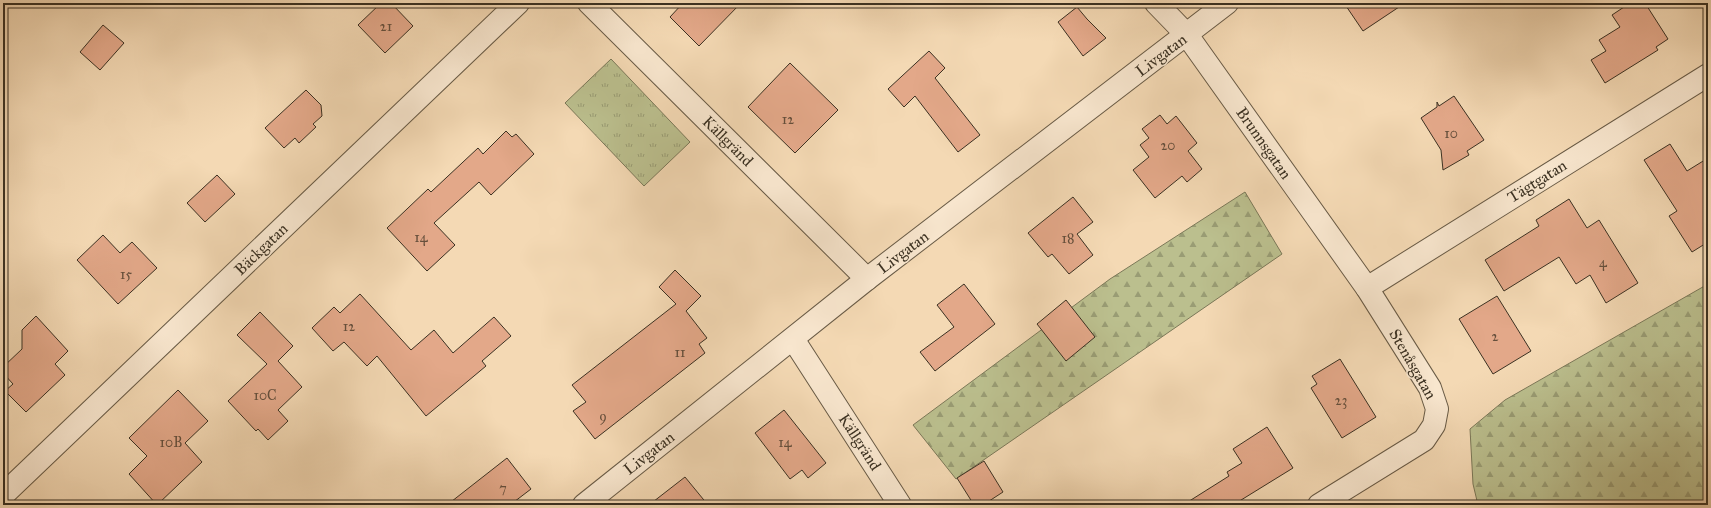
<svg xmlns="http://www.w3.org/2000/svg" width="1711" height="508" font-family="'IM FELL Great Primer',serif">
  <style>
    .forest { fill: url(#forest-firs); stroke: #7b7858 }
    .park { fill: url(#park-tufts); stroke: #7b7858 }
    .building { fill: #e3a889; stroke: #3b3122 }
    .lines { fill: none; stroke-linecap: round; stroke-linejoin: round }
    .minor-casing { stroke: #695b46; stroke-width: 24 }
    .minor { stroke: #f8e6ce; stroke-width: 22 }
    .labels { text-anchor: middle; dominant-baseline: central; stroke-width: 3; stroke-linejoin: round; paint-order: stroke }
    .number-label { font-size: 14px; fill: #654f3c }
    .street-label { font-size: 16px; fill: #3b3122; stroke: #f8e6ce }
  </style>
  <defs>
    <pattern id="forest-firs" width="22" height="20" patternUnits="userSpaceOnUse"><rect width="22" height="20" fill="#bbbf8e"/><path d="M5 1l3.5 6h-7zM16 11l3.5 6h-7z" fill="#999c74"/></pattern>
    <pattern id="park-tufts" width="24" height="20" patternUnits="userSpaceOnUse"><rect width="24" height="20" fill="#bbbf8e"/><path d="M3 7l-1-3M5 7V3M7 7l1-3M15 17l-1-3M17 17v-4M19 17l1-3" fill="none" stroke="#999c74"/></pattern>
  </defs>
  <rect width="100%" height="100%" fill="#f4d9b4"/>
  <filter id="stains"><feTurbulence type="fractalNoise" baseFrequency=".005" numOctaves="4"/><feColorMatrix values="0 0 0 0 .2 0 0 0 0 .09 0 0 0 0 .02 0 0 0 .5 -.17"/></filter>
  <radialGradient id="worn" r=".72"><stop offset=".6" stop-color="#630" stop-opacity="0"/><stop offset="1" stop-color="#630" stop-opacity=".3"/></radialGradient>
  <g class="forest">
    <polygon points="1245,192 1282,254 956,479 913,425 1110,279"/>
    <polygon points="1708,284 1708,505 1478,505 1473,484 1470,429 1505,400"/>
  </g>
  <polygon class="park" points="611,59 690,142 644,186 565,103"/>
  <g class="building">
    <polygon points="381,3 391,3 413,26 385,53 358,25"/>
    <polygon points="683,3 741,3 699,46 670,17"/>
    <polygon points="1344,3 1405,3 1363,31"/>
    <polygon points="1630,3 1645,3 1668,39 1656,47 1658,50 1605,83 1591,60 1606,51 1599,40 1620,27 1612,15"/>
    <polygon points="1077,7 1087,19 1106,38 1083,56 1058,22"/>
    <polygon points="103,25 124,43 100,70 80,52"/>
    <polygon points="929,51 945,68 935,78 980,135 958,152 915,96 904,107 888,89"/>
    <polygon points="790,63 838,110 795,153 748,107"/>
    <polygon points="306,90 321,105 322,116 313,124 316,127 299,143 295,138 284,148 265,128"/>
    <polygon points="1454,96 1484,140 1467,151 1469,155 1443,170 1441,150 1421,118 1437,107 1437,102 1439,106"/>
    <polygon points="1160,115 1167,124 1176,116 1197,143 1188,151 1202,169 1187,182 1182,176 1155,198 1133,170 1149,157 1140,145 1149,138 1142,129"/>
    <polygon points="506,131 512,137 516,134 534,154 491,195 479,182 434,223 455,245 427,271 387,228 428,189 431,192 478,148 483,154"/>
    <polygon points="1670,144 1687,171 1708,158 1708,242 1692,252 1669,216 1677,211 1644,160"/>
    <polygon points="217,175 235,194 205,222 187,203"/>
    <polygon points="1073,197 1093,222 1077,234 1093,255 1069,274 1052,254 1048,257 1028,233"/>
    <polygon points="1569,199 1587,228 1599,220 1638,283 1606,303 1590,275 1576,284 1559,257 1504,291 1485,260 1539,226 1536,220"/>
    <polygon points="103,235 120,253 132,242 157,268 118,304 77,260"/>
    <polygon points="675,270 701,296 686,311 707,338 699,344 705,353 595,439 573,411 586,402 572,385 676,304 659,287"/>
    <polygon points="964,284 995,324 935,371 920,352 954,327 937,305"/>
    <polygon points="360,294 411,350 434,330 453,353 494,317 511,336 482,361 486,366 426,416 377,356 367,366 344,342 333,351 312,328 334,307 340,313"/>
    <polygon points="1497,296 1531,351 1493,374 1459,319"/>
    <polygon points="1066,300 1095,337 1066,361 1037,324"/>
    <polygon points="260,312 293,346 278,361 302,387 278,410 288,421 268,440 258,429 256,431 228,401 267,364 237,335"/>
    <polygon points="36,316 68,351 55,364 65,375 26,412 5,391 13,384 3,373 3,367 22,349 22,330"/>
    <polygon points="1340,359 1376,417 1342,438 1311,388 1317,384 1312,376"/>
    <polygon points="178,390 208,421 185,443 202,462 157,505 129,474 147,456 129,438"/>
    <polygon points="784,410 826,463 808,478 802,470 790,479 755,433"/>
    <polygon points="1267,427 1293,468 1233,505 1183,505 1229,476 1227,472 1242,463 1233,449"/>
    <polygon points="507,458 531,489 510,505 447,505"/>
    <polygon points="984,461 1003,492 983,505 974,505 957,478"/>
    <polygon points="685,477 708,505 649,505"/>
  </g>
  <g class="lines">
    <defs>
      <g id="minor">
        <polyline points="589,3 867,279"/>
        <polyline points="1156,3 1187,35 1367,288 1430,388 1437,409 1434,425 1424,440 1319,505"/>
        <polyline points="1367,288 1708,75"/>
        <polyline points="793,339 900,505"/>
        <polyline points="3,495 518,3"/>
        <polyline points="584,505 867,279 1227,3"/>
      </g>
    </defs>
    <use href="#minor" class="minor-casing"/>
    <use href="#minor" class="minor"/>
  </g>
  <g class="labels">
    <g class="number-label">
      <text x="386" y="26">21</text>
      <text x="788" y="119">12</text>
      <text x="1451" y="133">10</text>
      <text x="1168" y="145">20</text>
      <text x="421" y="237">14</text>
      <text x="1068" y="238">18</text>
      <text x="1603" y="262">4</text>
      <text x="126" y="274">15</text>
      <text x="349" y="326">12</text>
      <text x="1495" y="336">2</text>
      <text x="680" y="352">11</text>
      <text x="265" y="395">10C</text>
      <text x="1341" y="400">23</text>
      <text x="603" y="416">9</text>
      <text x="171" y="442">10B</text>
      <text x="785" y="442">14</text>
      <text x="503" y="488">7</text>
    </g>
    <g class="street-label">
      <text transform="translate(1161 55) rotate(-37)">Livgatan</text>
      <text transform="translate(728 141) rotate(45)">Källgränd</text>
      <text transform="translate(1264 143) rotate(55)">Brunnsgatan</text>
      <text transform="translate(1537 181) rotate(-32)">Tägtgatan</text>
      <text transform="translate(261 249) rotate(-44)">Bäckgatan</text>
      <text transform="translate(903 252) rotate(-37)">Livgatan</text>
      <text transform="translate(1413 364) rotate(60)">Stenåsgatan</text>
      <text transform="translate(860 442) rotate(57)">Källgränd</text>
      <text transform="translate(649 453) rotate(-38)">Livgatan</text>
    </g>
  </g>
  <rect width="1711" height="508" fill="none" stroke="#f4d9b4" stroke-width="16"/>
  <rect x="4" y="4" width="1703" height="500" fill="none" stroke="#3b3122" stroke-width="2"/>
  <rect x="8" y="8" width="1695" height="492" fill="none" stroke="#3b3122"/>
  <rect width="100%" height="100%" filter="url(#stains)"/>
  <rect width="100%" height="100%" fill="url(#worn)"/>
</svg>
